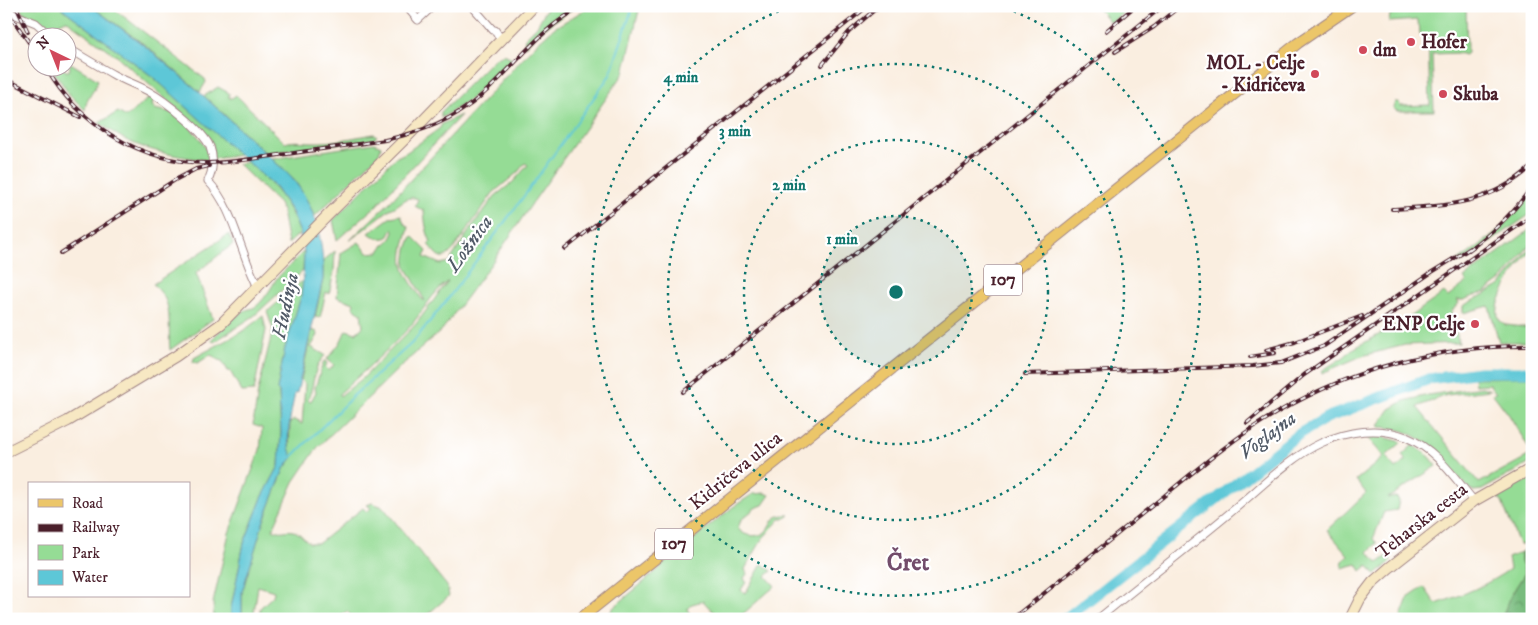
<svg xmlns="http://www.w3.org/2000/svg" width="1538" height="625" font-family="'IM FELL DW Pica',serif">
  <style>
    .green { fill: #95dc95; stroke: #707e60; fill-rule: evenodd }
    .forest { fill: url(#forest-crowns); stroke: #616e54 }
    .water { fill: #5dc7d7; stroke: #547381 }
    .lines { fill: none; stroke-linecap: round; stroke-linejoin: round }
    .stream { stroke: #5dc7d7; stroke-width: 2 }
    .river { stroke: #5dc7d7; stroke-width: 11 }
    .street-casing { stroke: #a28686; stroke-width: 9 }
    .secondary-casing { stroke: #a28686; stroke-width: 12 }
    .primary-casing { stroke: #a28686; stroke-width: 12 }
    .street { stroke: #fff; stroke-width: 7 }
    .secondary { stroke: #f7e8c3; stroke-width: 10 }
    .primary { stroke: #ecc669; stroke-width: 10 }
    .rail-casing { stroke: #4a1f2b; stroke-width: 4 }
    .rail { stroke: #fff; stroke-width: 2; stroke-dasharray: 5.5; stroke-linecap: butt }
    .ring { fill: none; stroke: #0f766e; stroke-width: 2.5; stroke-dasharray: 2.5 5 }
    .poi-dot { fill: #d1495b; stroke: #fff; stroke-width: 2 }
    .labels { text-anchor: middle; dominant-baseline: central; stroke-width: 4.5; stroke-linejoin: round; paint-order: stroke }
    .shield { fill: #fff; stroke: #80626b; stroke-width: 1 }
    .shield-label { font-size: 18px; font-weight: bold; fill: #4a1f2b }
    .poi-label { font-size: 19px; font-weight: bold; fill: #4a1f2b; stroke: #fff; text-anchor: start }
    .street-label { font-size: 19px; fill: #4a1f2b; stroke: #fff }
    .water-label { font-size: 20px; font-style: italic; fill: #515a67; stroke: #fff }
    .district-label { font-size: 24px; font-weight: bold; fill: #734d6b; stroke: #fff }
    .centre { fill: #0f766e; stroke: #fff; stroke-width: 2.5 }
    .ring-label { font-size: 15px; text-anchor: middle; font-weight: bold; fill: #0f766e; stroke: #fff; stroke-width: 4.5; stroke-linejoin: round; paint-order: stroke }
  </style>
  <defs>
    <pattern id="forest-crowns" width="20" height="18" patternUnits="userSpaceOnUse" patternTransform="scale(1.25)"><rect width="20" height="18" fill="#78bc7e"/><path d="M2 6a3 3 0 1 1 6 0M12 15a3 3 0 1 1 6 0" fill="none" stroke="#649867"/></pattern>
  </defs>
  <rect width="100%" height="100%" fill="#fff"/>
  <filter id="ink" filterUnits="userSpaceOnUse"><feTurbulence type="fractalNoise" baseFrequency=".02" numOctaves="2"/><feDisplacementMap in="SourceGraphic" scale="10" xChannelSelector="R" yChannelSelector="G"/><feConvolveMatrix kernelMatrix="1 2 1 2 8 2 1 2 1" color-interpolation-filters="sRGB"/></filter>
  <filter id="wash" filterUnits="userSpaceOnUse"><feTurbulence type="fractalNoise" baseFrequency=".0096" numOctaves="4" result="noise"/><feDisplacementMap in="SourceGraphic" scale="20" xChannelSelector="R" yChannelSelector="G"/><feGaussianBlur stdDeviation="1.12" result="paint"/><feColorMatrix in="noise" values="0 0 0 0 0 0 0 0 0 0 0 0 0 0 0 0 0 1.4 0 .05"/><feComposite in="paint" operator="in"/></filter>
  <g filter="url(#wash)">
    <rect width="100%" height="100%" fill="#faeee0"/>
    <g class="green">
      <polygon points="20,6 59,6 153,77 240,155 213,159 213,145 210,138 118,57 66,20 50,28 37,20 25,15"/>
      <polygon points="91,6 110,6 205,79 206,82 200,92 145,45"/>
      <polygon points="548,6 577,6 546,27 524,47 525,38 537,26"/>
      <path d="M591 6H640L624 73 531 205 491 264 442 330 402 365 317 448 294 482 273 529C283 534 284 529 293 531 300 532 303 539 310 543H319L363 508 367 512 371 508 367 505 372 503 383 507 447 586 449 596 422 619H354L347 611 342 615V619H260V608L273 596 274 591 258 586 253 619H242V592L263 523 284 469 293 457 289 452 290 423 294 420 302 424 305 384 301 380 312 330 317 332 318 335 311 347 325 355C323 358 320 361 318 365 313 376 313 389 308 400L311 401 316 392 315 388 323 363 325 360 327 364 325 367 329 371 334 365 327 359 340 343 346 330 356 333 363 327 361 313 353 307 354 303 337 297 341 253 359 242 368 253 379 252C384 241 389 246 394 232L393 229C391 231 390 234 389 236 384 241 373 237 369 233L391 217 401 215 404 223 409 227C398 266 400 265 421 298L425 301 405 265 407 249 412 236 427 251 424 257 440 264 449 262 471 228 495 196 513 182 528 165 525 163 518 172 493 193 453 250C441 264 437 255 428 244L431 242C426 232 425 222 424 211L415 206 418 199C406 194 400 206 390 209L349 241 391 201 534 46 554 28ZM448 281 416 324 363 378 340 396 339 394C362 373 386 352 408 329 422 313 431 294 448 281Z"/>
      <polygon points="1096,6 1131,6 1112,22 1109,21"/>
      <polygon points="1400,6 1466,6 1467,53 1465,55 1458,53 1432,54 1434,111 1397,111 1393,108 1395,102 1399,102 1400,106 1430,105 1428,35 1419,35 1418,20 1389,22 1390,15"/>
      <polygon points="504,54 512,58 511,60 468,101 441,118 441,112 495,58"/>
      <path d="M69 62 98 80C95 92 86 97 85 110L69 94 53 70V68H62L66 71H69L70 68Z"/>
      <path d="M218 87 229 93V98H232L236 95 285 143C294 140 302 142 312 142 333 143 354 137 374 134L377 136 374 139 266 153 204 96Z"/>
      <path d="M150 97 154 98 152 105 155 109C161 111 170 111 175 114 186 121 208 145 209 158L207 160C180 157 151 152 126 140 117 135 108 129 99 123L118 112 126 117Z"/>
      <polygon points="461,115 376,206 337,240 333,220 395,158 407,152 440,128 442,124"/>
      <polygon points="374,143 381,146 379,154 315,216 296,182 272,159"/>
      <path d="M248 162C275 187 286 197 300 233L288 244 282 211 279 204 238 164Z"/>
      <path d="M1532 191V213L1460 263 1458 261C1487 241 1513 220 1532 191Z"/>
      <polygon points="1532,228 1532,242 1504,278 1485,292 1463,300 1457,300 1459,303 1451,312 1459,343 1405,345 1362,356 1322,373 1321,371 1344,357 1351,350 1402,322 1444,293 1448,297 1467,282 1464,278"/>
      <path d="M229 234 233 244 196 273 213 319 170 350C168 336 172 310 164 297 161 292 157 288 153 284Z"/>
      <path d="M1532 246V250C1519 265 1491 301 1499 320L1506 325 1532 328V342H1499L1489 306 1463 313V306L1501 285Z"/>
      <path d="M304 251 303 271 254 316 214 342 211 340C221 330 232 318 244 311 247 309 252 309 255 307 262 303 273 286 276 279Z"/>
      <polygon points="335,251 334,272 329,294 326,292 320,318 315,317 323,279 323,261"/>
      <polygon points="303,280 301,297 285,348 277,390 279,392 281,432 279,466 262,498 244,543 231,608 231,619 214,619 213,603 229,533 260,450 262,428 253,425 258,391 273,329 267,312"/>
      <path d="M263 316 266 330 254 391 242 392 230 371H228L222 361C217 360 215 356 210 355L198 363 193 362 194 358 243 331Z"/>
      <polygon points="1532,377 1532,453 1509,415 1493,394 1496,393 1489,384 1475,385 1474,378"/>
      <path d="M1482 387 1490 390 1447 395 1417 407 1479 483 1532 454V462L1482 490 1474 491 1469 488C1440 460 1427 429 1380 427L1379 425 1390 409 1404 401 1428 395Z"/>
      <polygon points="1366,436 1380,436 1402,442 1386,456 1395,469 1406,461 1402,455 1413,445 1430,457 1437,466 1388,498 1396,497 1399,500 1397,510 1384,512 1373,539 1377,543 1368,552 1378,563 1389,555 1391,561 1376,575 1368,565 1361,571 1357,564 1342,568 1343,561 1348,555 1327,530 1366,493 1356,480 1384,457"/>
      <polygon points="1529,474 1532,478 1532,546 1519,544 1502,502 1497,496 1498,492"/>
      <path d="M765 493 770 495 763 505 755 508 741 520 738 528C742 536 756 538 764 533 774 525 769 514 789 515L784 519H780L763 538 745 569 747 574 744 578 746 582 741 590 744 593 746 592 762 564 772 571 766 576 775 586 737 619H720L703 601 692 604 687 609 690 614 694 619H606L613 608 659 569 666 561 733 507 753 494Z"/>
      <path d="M1521 552V562L1525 573 1513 592 1503 614 1506 619H1400L1408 598 1424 587 1436 604C1463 595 1487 585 1510 569L1508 558Z"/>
    </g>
    <polygon class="forest" points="1528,545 1532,546 1532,619 1506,619 1503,614 1513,592 1525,573 1521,562 1521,552"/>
    <path class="water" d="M59 6H91L145 46 195 88 287 173C315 201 324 240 323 279L300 380 297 393H295C292 409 283 443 293 457L284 469 263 523 242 592V619H231V608L244 543 262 498 279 466 281 432 279 392 277 390 285 348 301 297 303 280 304 251 300 233 292 212 274 186 153 77Z"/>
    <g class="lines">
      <polyline class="stream" points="291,458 352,397 413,342 447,300 527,192 610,75 631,12 631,6"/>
      <polyline class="river" points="1065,619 1296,436 1326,418 1429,379 1480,372 1532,372"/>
    </g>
  </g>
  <g filter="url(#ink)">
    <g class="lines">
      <defs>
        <g id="street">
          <polyline points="406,6 418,20 433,6"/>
          <polyline points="472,6 493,30 495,30 502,41"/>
          <polyline points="6,11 36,23 53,38"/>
          <path d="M68 48C83 57 98 66 114 75 125 81 137 85 148 91 164 100 203 130 210 147 214 158 213 171 208 181 234 208 240 253 258 287"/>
          <path d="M1098 619C1142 583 1188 548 1231 512 1258 490 1290 457 1321 443 1347 431 1379 426 1406 437 1437 450 1453 476 1474 501"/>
        </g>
        <g id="secondary">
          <polyline points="6,452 68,421 176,356 221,324 327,216 410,134 534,6"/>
          <polyline points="1350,619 1360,599 1373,582 1389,568 1474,501 1532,468"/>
        </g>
        <polyline id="primary" points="580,619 1298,43 1352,6"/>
      </defs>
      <use href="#street" class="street-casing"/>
      <use href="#secondary" class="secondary-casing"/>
      <use href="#primary" class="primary-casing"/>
      <use href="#street" class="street"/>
      <use href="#secondary" class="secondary"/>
      <use href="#primary" class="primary"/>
      <defs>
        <g id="rail">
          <polyline points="16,6 28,32"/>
          <polyline points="6,10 38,55"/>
          <polyline points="1106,31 1135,6"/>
          <polyline points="1115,52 1154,27 1180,6"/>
          <polyline points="822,65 849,32 879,6"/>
          <path d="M46 68C79 125 141 163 208 163 235 163 261 157 287 154 320 149 353 145 385 140 421 132 454 120 482 95 518 64 538 29 583 6"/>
          <polyline points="6,79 80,117"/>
          <path d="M1392 209C1446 206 1490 205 1532 166"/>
          <polyline points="565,249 868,6"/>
          <path d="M1469 250C1493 232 1515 212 1532 186"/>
          <polyline points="61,253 175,180 196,169 209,166"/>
          <polyline points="1266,350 1295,342 1362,316"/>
          <polyline points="1250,357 1275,353"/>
          <polyline points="1025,374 1253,366 1281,363 1324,346 1432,272 1474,246"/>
          <polyline points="683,392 1163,6"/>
          <polyline points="1247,423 1304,375 1532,216"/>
          <path d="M1012 619C1058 582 1103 546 1148 509 1190 475 1231 439 1278 412 1356 367 1442 345 1532 346"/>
        </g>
      </defs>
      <use href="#rail" class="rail-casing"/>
      <use href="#rail" class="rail"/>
    </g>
  </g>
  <circle cx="896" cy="292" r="76" fill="#0f766e" fill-opacity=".12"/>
  <g class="ring">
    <circle cx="896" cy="292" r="76"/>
    <circle cx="896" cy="292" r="152"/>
    <circle cx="896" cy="292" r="228"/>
    <path d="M1000 6A304 304 0 1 1 792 6"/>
  </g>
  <g class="poi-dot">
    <circle cx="1411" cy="42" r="5"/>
    <circle cx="1363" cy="50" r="5"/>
    <circle cx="1315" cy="74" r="5"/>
    <circle cx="1443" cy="94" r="5"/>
    <circle cx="1475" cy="324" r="5"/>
  </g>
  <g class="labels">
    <g class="shield">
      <rect x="984" y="264.5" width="38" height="31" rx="4"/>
      <rect x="655" y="528.5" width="38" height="31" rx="4"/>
    </g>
    <g class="shield-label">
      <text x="1003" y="280">107</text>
      <text x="674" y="544">107</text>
    </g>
    <g class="poi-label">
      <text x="1421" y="42">Hofer</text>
      <text x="1373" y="50">dm</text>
      <text x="1305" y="63" text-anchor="end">MOL - Celje<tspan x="1305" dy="22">- Kidričeva</tspan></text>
      <text x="1453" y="94">Skuba</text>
      <text x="1465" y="324" text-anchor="end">ENP Celje</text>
    </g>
    <g class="street-label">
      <text transform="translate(736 471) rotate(-39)">Kidričeva ulica</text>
      <text transform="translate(1422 521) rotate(-38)">Teharska cesta</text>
    </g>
    <g class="water-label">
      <text transform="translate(470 244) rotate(-54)">Ložnica</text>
      <text transform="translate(286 306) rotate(-78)">Hudinja</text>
      <text transform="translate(1268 436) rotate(-37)">Voglajna</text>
    </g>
    <g class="district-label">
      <text x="908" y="563">Čret</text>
    </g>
  </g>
  <circle cx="896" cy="292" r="8" class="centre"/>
  <g class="ring-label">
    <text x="681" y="82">4 min</text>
    <text x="735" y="136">3 min</text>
    <text x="789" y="190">2 min</text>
    <text x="842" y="244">1 min</text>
  </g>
  <rect width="1538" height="625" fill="none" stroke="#fff" stroke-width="25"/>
  <rect x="28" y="482" width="162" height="115" fill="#ffffff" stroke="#b7a5aa"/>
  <rect x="38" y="499" width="25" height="8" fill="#ecc669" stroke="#b7a5aa"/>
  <text x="72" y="508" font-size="15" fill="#4a1f2b">Road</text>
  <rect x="38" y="524" width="25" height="8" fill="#4a1f2b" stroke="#b7a5aa"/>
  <text x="72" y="532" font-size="15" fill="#4a1f2b">Railway</text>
  <rect x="38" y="545" width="25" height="15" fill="#95dc95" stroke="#b7a5aa"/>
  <text x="72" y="558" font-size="15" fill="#4a1f2b">Park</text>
  <rect x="38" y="570" width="25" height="15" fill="#5dc7d7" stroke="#b7a5aa"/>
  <text x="72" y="582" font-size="15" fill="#4a1f2b">Water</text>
  <g transform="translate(52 52) rotate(317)"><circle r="24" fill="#ffffff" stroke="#b7a5aa"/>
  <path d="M0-4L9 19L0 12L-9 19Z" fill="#d1495b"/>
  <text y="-8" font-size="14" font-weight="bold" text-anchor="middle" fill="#4a1f2b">N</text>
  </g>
</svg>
